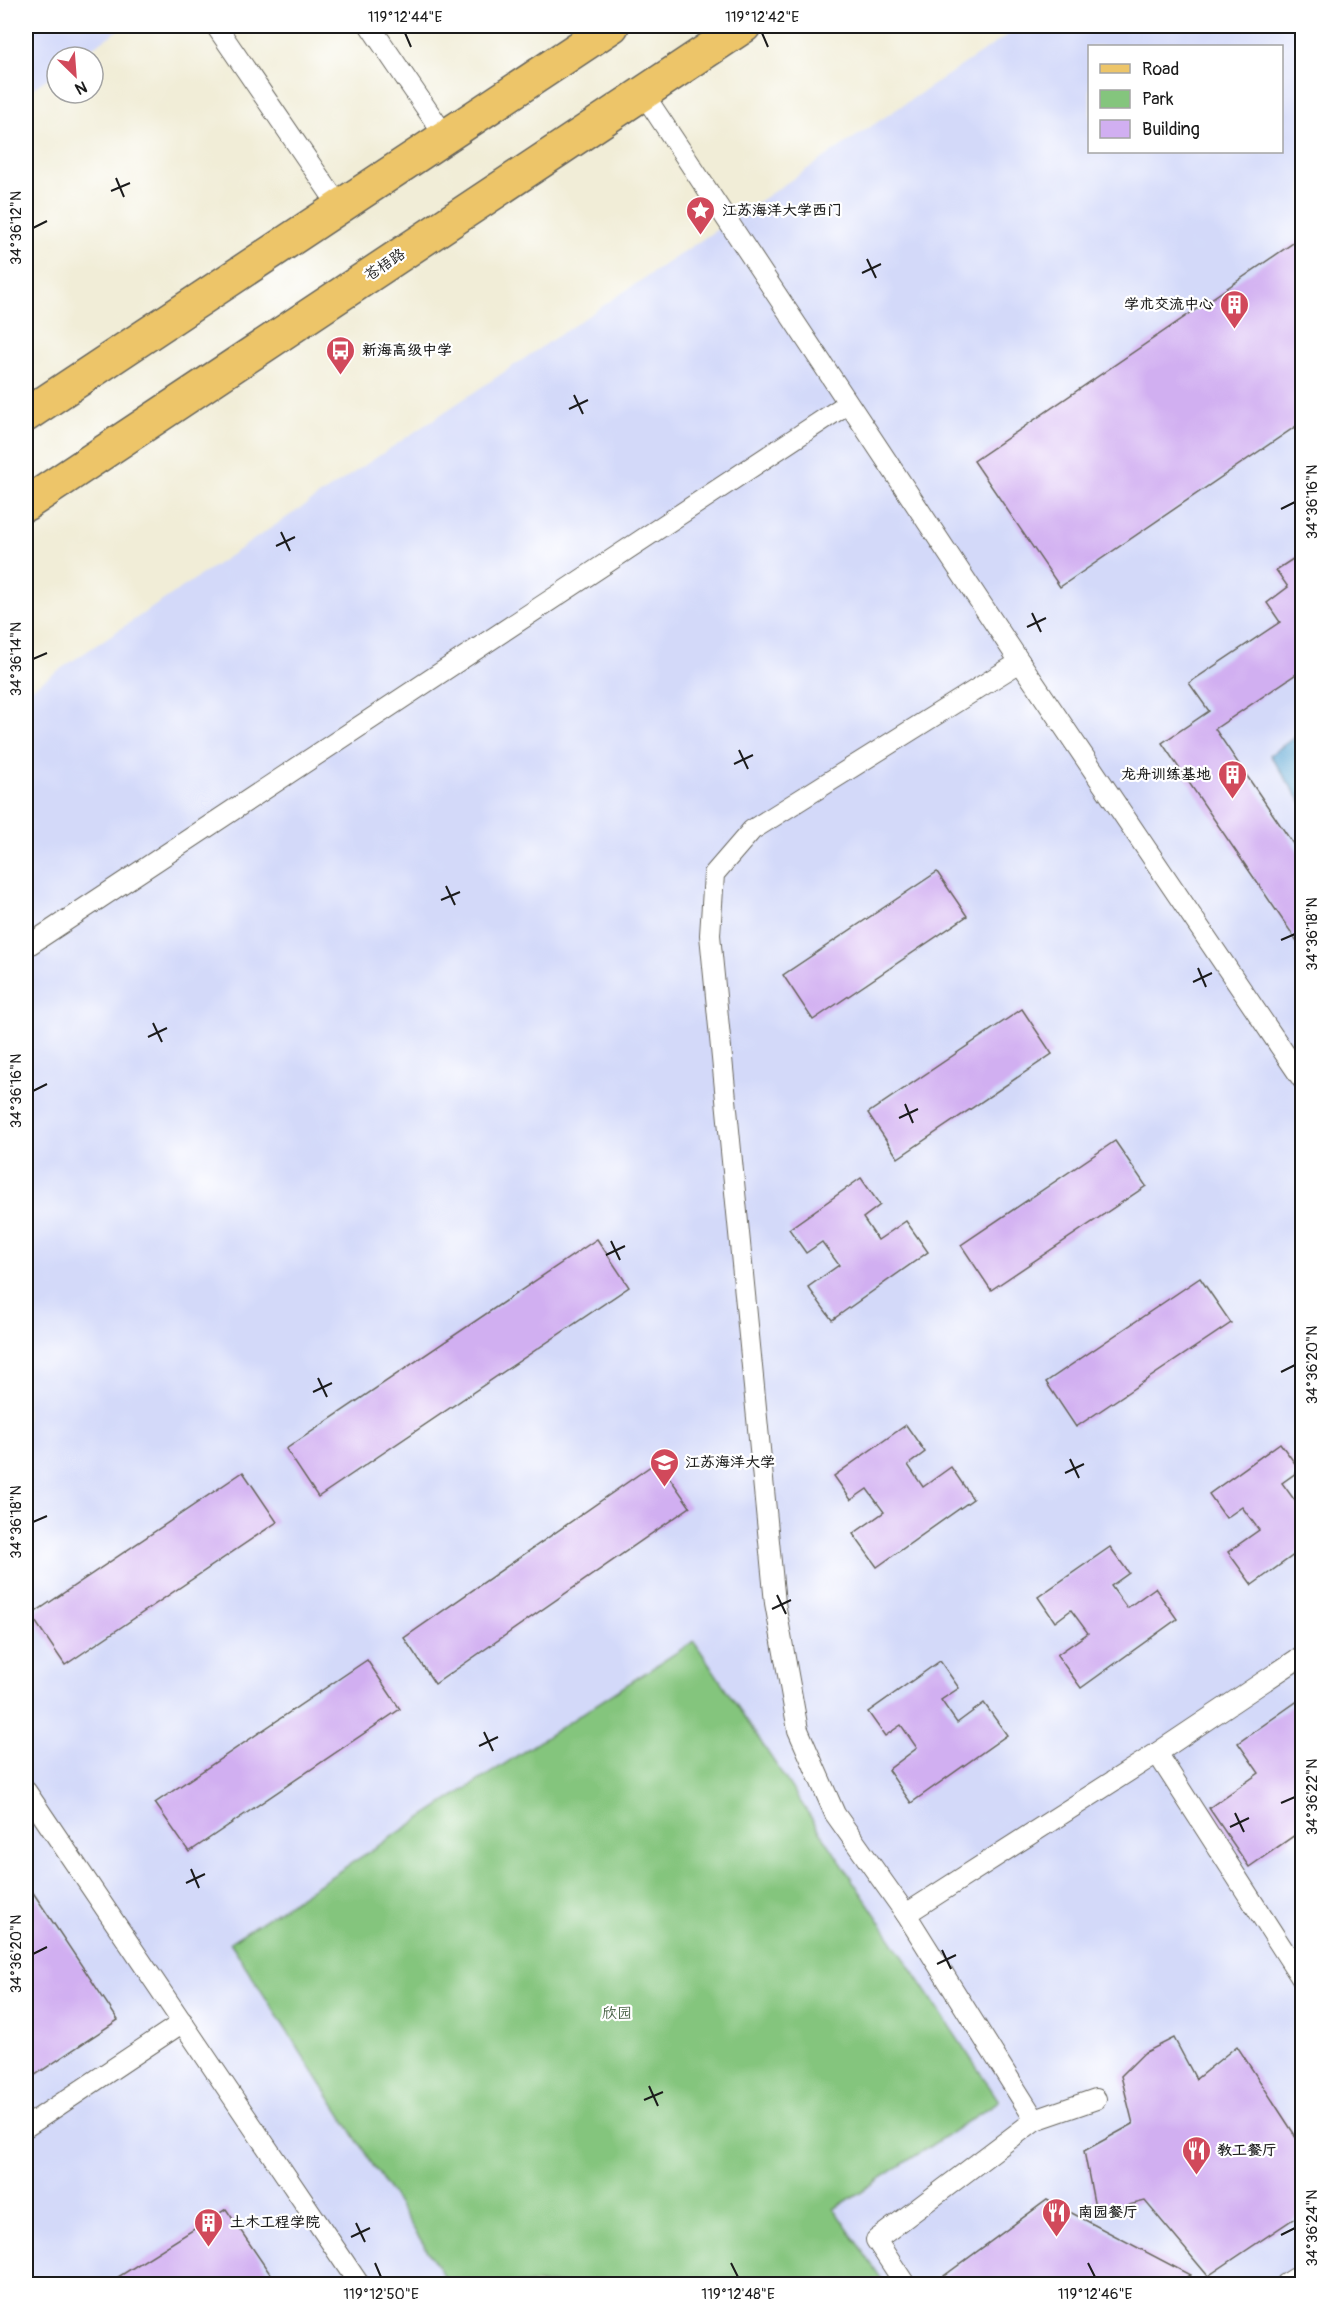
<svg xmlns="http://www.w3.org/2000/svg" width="1328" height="2310" font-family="Pangolin,'LXGW WenKai TC',sans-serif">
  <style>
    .built { fill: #d3d9f9; fill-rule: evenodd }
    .green { fill: #84c57d; stroke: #50704c; stroke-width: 1.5 }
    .water { fill: #5ba6d3; stroke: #3c6178; stroke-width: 1.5 }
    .building { fill: #d1aff1 }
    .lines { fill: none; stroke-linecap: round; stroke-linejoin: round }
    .service-casing { stroke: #67655d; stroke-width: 22 }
    .primary-casing { stroke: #67655d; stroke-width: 36 }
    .service { stroke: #fff; stroke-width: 20 }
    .primary { stroke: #edc569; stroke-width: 33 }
    .ticks { fill: none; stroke: #1c1c1c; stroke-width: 2 }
    .labels { text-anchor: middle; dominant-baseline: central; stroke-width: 4.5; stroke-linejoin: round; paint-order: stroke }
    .poi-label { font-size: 15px; font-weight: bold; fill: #1c1c1c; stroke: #fff; text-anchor: start }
    .street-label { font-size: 15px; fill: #1c1c1c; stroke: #fff }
    .park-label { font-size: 15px; fill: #466043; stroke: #fff }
    .neatline { fill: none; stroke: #1c1c1c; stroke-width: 2 }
    .ticks-label { font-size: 15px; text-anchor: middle; fill: #1c1c1c }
  </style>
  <rect width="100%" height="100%" fill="#fff"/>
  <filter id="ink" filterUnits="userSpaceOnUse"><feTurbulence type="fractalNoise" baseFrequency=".0167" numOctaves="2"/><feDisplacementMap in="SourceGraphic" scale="12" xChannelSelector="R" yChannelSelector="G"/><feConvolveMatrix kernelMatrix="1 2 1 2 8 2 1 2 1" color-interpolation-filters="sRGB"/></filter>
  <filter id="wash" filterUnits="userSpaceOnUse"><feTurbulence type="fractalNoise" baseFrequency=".008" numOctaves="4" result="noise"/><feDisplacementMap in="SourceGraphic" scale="24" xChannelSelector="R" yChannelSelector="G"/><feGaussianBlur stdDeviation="1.35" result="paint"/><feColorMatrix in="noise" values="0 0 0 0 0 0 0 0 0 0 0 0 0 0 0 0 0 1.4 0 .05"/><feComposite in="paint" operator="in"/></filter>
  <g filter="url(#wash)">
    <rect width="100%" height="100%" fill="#f1edd7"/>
    <g class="built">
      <polygon points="26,26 125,26 78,57 57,57 57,72 26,93"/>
      <path d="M1021 26H1302V2284H26V692ZM1090 46H1282V152H1090Z"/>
    </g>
    <polygon class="green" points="694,1641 999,2101 834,2209 885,2284 449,2284 230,1942"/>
    <polygon class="water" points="1302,732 1302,803 1270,755"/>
    <g id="blocks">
      <g class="building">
        <polygon points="1302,237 1302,422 1060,587 974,461"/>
        <polygon points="1302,553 1302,670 1215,729 1302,857 1302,942 1299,944 1162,743 1209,711 1189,683 1280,622 1267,603 1288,587 1276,570"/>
        <polygon points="937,872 967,916 813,1020 783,975"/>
        <polygon points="1022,1009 1052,1054 898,1158 868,1113"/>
        <polygon points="1115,1141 1146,1186 991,1290 961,1245"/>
        <polygon points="861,1178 880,1205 863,1218 878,1240 906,1221 928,1252 832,1320 808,1287 839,1265 822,1242 806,1253 789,1229"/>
        <polygon points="597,1239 629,1287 318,1497 286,1449"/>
        <polygon points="1200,1278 1231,1323 1076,1427 1046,1382"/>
        <polygon points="906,1425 925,1452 908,1465 923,1487 951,1467 973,1499 877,1567 853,1534 884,1512 867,1489 851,1500 834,1476"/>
        <polygon points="1280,1443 1300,1470 1282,1483 1298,1505 1302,1502 1302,1549 1252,1585 1228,1552 1259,1530 1242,1507 1226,1518 1209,1494"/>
        <polygon points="658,1461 690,1507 435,1684 404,1638"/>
        <polygon points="243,1472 277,1522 65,1665 31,1615"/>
        <polygon points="1110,1547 1129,1573 1111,1586 1127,1608 1155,1588 1177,1619 1081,1688 1057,1655 1088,1633 1071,1610 1055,1622 1038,1597"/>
        <polygon points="367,1660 400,1709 189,1852 155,1803"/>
        <polygon points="940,1661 959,1688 941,1700 957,1723 984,1703 1007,1735 911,1803 888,1770 917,1748 901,1725 885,1736 868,1712"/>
        <polygon points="1302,1698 1302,1830 1249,1867 1209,1808 1259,1773 1238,1743"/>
        <polygon points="26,1882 118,2020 26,2081"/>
        <polygon points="1174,2038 1196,2079 1237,2046 1302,2146 1302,2213 1208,2276 1145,2201 1096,2213 1084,2151 1133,2124 1121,2076 1144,2053"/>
        <polygon points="1047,2200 1190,2275 1176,2284 933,2284"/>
        <polygon points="226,2209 277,2284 107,2284"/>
      </g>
    </g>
  </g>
  <g filter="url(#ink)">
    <use href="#blocks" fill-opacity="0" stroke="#67655d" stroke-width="1.5"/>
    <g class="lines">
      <defs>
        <g id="service">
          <polyline points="216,26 339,206"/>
          <polyline points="370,26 445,136"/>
          <polyline points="643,93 1020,662 1302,1079"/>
          <polyline points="26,947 847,404"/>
          <polyline points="1157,1753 1302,1979"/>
          <polyline points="26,1791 359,2284"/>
          <polyline points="906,1914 835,1814 798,1730 775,1603 710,935 714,874 752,830 1020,662"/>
          <polyline points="1035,2120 906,1914 1157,1753 1302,1656"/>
          <polyline points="26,2127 183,2022"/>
          <polyline points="905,2284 876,2240 1035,2120 1096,2099"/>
          <polyline points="1286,2284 1302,2274"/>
        </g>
        <g id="primary">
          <polyline points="26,415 612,26"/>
          <polyline points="26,504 744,26"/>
        </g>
      </defs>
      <use href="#service" class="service-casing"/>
      <use href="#primary" class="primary-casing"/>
      <use href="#service" class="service"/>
      <use href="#primary" class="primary"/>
    </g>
  </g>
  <path class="ticks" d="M405 33 411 47M762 33 768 47M116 178 124 197M111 191 130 183M33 228 47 221M867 259 876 278M862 273 881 264M574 395 583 414M569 409 588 400M1281 509 1295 502M281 532 290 551M276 546 295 537M1032 613 1041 632M1027 627 1046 618M33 659 47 653M739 750 748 769M734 764 753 755M446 886 455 905M441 900 460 892M1281 940 1295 934M1198 968 1206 987M1193 982 1212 973M153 1023 162 1042M148 1037 167 1028M33 1091 47 1084M905 1104 913 1123M899 1118 918 1109M611 1241 620 1260M606 1255 625 1246M1281 1372 1295 1365M318 1378 327 1397M313 1392 332 1383M1070 1459 1079 1478M1065 1473 1084 1464M33 1522 47 1516M777 1595 786 1614M772 1609 791 1600M484 1732 493 1751M479 1746 498 1737M1281 1803 1295 1797M1235 1813 1244 1832M1230 1827 1249 1818M191 1869 199 1888M186 1883 205 1874M942 1950 951 1969M33 1954 47 1947M937 1964 956 1955M649 2086 658 2106M644 2100 663 2092M356 2223 365 2242M1281 2235 1295 2228M351 2237 370 2228M375 2263 381 2277M731 2263 738 2277M1088 2263 1095 2277"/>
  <defs>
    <symbol id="sight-pin" viewBox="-11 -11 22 30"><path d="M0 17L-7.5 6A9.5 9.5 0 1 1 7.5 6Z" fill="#d1495b" stroke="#fff"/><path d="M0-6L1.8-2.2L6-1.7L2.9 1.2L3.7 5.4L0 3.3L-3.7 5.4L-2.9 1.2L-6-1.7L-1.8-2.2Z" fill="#fff"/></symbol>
    <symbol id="building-pin" viewBox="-11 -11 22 30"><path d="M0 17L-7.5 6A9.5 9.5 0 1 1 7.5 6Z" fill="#d1495b" stroke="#fff"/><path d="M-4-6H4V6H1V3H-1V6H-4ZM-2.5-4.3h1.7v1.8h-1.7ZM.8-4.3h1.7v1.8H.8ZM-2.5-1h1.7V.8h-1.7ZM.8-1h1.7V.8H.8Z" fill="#fff"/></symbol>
    <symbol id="bus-pin" viewBox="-11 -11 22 30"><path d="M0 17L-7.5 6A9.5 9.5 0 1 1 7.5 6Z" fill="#d1495b" stroke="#fff"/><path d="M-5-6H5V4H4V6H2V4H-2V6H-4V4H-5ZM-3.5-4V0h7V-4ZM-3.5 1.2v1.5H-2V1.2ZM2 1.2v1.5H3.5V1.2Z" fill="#fff"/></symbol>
    <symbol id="university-pin" viewBox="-11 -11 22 30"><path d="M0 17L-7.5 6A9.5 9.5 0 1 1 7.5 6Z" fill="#d1495b" stroke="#fff"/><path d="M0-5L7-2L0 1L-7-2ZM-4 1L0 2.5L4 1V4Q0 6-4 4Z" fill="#fff"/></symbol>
    <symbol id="restaurant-pin" viewBox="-11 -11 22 30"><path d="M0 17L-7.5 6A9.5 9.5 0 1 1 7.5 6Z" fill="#d1495b" stroke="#fff"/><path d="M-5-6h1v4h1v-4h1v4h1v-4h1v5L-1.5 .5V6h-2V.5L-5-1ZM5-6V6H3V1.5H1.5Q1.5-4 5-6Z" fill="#fff"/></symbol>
  </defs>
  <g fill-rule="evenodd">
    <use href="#sight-pin" x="684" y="194" width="33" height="45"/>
    <use href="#building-pin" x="1218" y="288" width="33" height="45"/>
    <use href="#bus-pin" x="324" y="334" width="33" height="45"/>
    <use href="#building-pin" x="1216" y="758" width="33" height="45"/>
    <use href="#university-pin" x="648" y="1446" width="33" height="45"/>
    <use href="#restaurant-pin" x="1180" y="2134" width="33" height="45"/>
    <use href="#restaurant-pin" x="1040" y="2196" width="33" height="45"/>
    <use href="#building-pin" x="192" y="2206" width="33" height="45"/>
  </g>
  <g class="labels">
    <g class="poi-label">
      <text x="722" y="210">江苏海洋大学西门</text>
      <text x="1214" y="304" text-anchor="end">学术交流中心</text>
      <text x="362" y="350">新海高级中学</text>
      <text x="1211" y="774" text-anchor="end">龙舟训练基地</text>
      <text x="685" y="1462">江苏海洋大学</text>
      <text x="1217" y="2150">教工餐厅</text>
      <text x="1078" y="2212">南园餐厅</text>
      <text x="230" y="2222">土木工程学院</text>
    </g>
    <g class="street-label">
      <text transform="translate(385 265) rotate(-34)">苍梧路</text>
    </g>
    <g class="park-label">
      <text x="617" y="2013">欣园</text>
    </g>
  </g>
  <rect width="1328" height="2310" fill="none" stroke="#fff" stroke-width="66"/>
  <rect x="1088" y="45" width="195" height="108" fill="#ffffff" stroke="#a4a4a4" stroke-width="1.5"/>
  <rect x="1100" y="64" width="30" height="9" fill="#edc569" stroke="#a4a4a4" stroke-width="1.5"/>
  <text x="1142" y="75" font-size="18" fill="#1c1c1c">Road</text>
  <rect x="1100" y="90" width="30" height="18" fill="#84c57d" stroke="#a4a4a4" stroke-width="1.5"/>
  <text x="1142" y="105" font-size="18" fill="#1c1c1c">Park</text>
  <rect x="1100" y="120" width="30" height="18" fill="#d1aff1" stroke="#a4a4a4" stroke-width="1.5"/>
  <text x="1142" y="135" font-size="18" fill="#1c1c1c">Building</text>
  <g transform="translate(75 75) rotate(155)"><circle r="28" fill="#ffffff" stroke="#a4a4a4" stroke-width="1.5"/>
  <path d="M0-4.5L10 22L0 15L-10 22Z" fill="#d1495b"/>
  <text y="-9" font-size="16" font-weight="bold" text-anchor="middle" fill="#1c1c1c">N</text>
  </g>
  <rect x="33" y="33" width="1262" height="2244" class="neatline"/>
  <g class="ticks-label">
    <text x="405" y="22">119°12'44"E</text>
    <text x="762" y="22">119°12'42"E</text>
    <text transform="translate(16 228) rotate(-90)" y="5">34°36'12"N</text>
    <text transform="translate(1312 502) rotate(-90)" y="5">34°36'16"N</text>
    <text transform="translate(16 659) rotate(-90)" y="5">34°36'14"N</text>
    <text transform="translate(1312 934) rotate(-90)" y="5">34°36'18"N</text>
    <text transform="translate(16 1091) rotate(-90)" y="5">34°36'16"N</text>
    <text transform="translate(1312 1365) rotate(-90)" y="5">34°36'20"N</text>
    <text transform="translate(16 1522) rotate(-90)" y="5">34°36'18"N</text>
    <text transform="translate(1312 1797) rotate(-90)" y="5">34°36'22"N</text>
    <text transform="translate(16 1954) rotate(-90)" y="5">34°36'20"N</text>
    <text transform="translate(1312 2228) rotate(-90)" y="5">34°36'24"N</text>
    <text x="381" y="2299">119°12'50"E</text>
    <text x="738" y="2299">119°12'48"E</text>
    <text x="1095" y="2299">119°12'46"E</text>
  </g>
</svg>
